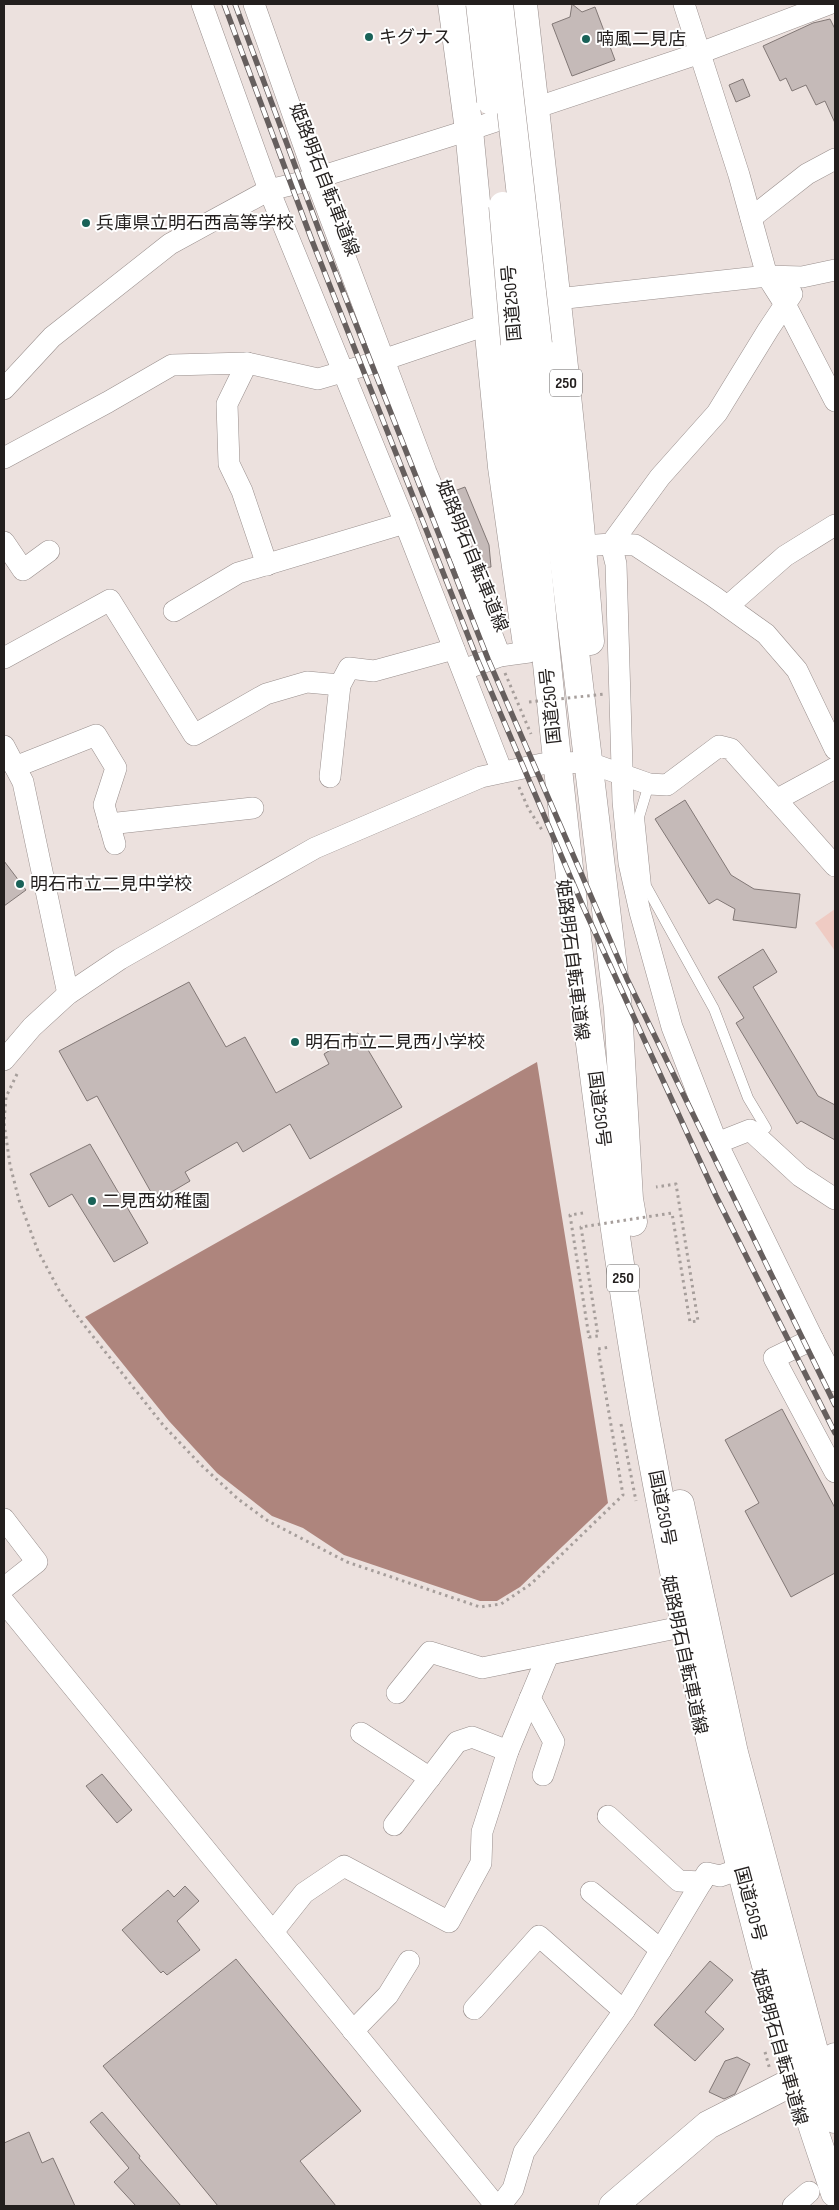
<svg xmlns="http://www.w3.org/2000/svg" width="839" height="2210" font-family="'Sofia Sans Condensed','Noto Sans JP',sans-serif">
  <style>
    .green { fill: #efcbc3 }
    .water { fill: #ae857d }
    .building { fill: #c5bab8; stroke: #827876 }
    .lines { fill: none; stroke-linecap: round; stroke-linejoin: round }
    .lane-casing { stroke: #998f8d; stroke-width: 11 }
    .street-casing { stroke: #998f8d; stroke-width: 22 }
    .secondary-casing { stroke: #998f8d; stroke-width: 29 }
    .highway-casing { stroke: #998f8d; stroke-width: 29 }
    .path { stroke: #a69e9b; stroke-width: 3; stroke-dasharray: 2.5 4; stroke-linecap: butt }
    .lane { stroke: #fff; stroke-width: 10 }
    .street { stroke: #fff; stroke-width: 21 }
    .secondary { stroke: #fff; stroke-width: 28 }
    .highway { stroke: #fff; stroke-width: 28 }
    .rail-casing { stroke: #665f5e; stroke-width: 5.5 }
    .rail { stroke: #fff; stroke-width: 4; stroke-dasharray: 11; stroke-linecap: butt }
    .highway-bridge-casing { stroke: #998f8d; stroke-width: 29; stroke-linecap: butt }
    .path-bridge { stroke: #a69e9b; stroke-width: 3; stroke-dasharray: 2.5 4; stroke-linecap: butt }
    .highway-bridge { stroke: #fff; stroke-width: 28 }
    .poi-dot { fill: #196258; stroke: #fff; stroke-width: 2 }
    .labels { text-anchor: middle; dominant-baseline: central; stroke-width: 4; stroke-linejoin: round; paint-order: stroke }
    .shield { fill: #fff; stroke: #656262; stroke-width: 1 }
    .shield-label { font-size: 16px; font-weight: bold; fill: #231f1e }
    .poi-label { font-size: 18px; fill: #231f1e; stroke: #fff; text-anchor: start }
    .street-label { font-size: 18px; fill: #231f1e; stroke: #fff }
  </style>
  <rect width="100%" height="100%" fill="#ece1de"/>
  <polygon class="green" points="835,909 835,951 815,923"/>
  <polygon class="water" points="537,1062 608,1503 520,1587 497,1601 480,1601 344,1555 303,1528 272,1516 217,1473 169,1421 85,1317"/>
  <g class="building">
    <polygon points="572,4 582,12 595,7 615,60 572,76 552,24 570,17"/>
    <polygon points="830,19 835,29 835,123 825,101 816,105 806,85 792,91 786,78 780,81 763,46 813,23"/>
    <polygon points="743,79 750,96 736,102 729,85"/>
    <polygon points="465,487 489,545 491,567 480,568 449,493"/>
    <polygon points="685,800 731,875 754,889 800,894 796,928 733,920 735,909 717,899 709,904 655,819"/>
    <polygon points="4,861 26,890 4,906"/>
    <polygon points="763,949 777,972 753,987 818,1096 835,1105 835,1140 801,1121 797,1124 736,1023 744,1018 718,977"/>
    <polygon points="189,982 226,1047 245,1037 276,1093 329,1064 324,1054 358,1033 402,1107 310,1159 290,1124 243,1152 237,1142 185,1172 190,1181 156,1201 97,1096 87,1101 59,1051"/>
    <polygon points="90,1144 148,1243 114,1262 72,1194 49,1207 30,1174"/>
    <polygon points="782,1409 835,1508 835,1573 791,1597 745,1511 759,1503 725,1440"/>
    <polygon points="102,1774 132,1810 117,1823 86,1786"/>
    <polygon points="185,1886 199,1901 177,1921 200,1950 167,1975 163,1971 161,1973 122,1930 168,1890 174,1897"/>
    <polygon points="236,1959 361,2111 300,2161 336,2206 218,2206 103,2066"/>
    <polygon points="710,1961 733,1980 705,2012 724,2029 695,2061 654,2025"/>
    <polygon points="737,2057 750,2064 735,2094 724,2099 709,2092 725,2061"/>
    <polygon points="102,2112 140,2156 139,2158 181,2206 136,2206 114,2182 129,2168 90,2122"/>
    <polygon points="29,2132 42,2163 53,2158 75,2206 4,2206 4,2143"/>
  </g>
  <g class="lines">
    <defs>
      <polyline id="lane" points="649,784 639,817 646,886 714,1009 748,1098 766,1128"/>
      <g id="street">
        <polyline points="202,4 269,190 405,523 502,772"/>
        <polyline points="254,4 315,177 426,472 466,567 500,656"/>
        <polyline points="684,4 739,175 767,276 786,306 835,401"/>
        <polyline points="751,218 807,174 835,159"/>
        <polyline points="543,304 557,299 767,276 802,277 835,270"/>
        <polyline points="247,363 227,404 229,464 242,491 267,565"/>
        <polyline points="4,389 52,337 170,244 269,190 307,181 469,130 700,53 829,4"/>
        <polyline points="4,458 108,402 172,365 247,363 318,379 380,361 501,320"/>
        <polyline points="4,542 23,570 49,551"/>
        <polyline points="583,546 611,544 660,477 717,413 768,330 792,294"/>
        <polyline points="728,606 785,556 835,525"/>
        <polyline points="174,611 238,573 405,523"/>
        <polyline points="4,658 110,600 194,735 266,694 307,682 340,685"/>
        <polyline points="463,670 500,656 529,652"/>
        <polyline points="4,746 23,782 68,994"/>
        <polyline points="835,749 797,670 766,634 713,596 635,545 611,544 616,564 623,801 629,863 640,912 672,1027 717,1143 813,1339 835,1381"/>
        <polyline points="15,767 96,735 116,768 104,805 115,844"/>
        <polyline points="330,777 340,685 349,668 374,671 454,649"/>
        <polyline points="776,800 835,768"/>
        <polyline points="109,824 253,808"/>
        <polyline points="4,1060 32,1027 68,994 120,959 315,848 481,777 542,764 587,762 649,784 667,785 719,746 731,749 835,866"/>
        <polyline points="717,1143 750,1130 800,1176 835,1199"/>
        <polyline points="813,1339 774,1358 835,1472"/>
        <polyline points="4,1519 37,1562 4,1588"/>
        <polyline points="4,1602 496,2206"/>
        <polyline points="397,1693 430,1652 482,1668 686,1626"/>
        <polyline points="530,1698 554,1742 543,1775"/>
        <polyline points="361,1733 430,1778"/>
        <polyline points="608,1816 679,1881 702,1882"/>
        <polyline points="394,1825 457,1742 472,1737 508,1751"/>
        <polyline points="591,1892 661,1950"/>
        <polyline points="273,1932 304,1893 344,1866 449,1922 481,1863 482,1832 508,1751 548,1655"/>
        <polyline points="474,2009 539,1936 624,2011"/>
        <polyline points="353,2031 388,1995 409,1961"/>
        <polyline points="500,2206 513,2189 524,2152 624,2011 707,1873 720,1876 740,1869"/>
        <polyline points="793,2206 809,2192"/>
      </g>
      <polyline id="secondary" points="613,2206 708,2125 798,2079 835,2057"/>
      <g id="highway">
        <polyline points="452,4 469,130 502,467 527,645"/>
        <path d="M523 4C547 216 573 428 590 641"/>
        <path d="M515 344C539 585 562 827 593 1067 609 1192 626 1317 649 1441 688 1655 736 1867 797 2076 808 2115 822 2154 835 2193"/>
        <polyline points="538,344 618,1009 629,1199 633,1222"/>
        <polyline points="680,1504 734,1753 818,2066 835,2119"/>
      </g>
    </defs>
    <use href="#lane" class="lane-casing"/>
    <use href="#street" class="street-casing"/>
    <use href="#secondary" class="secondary-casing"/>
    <use href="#highway" class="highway-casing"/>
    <g class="path">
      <polyline points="505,673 531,734"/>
      <polyline points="519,787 528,808 542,830"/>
      <polyline points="17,1074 6,1097 4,1123 10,1165 19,1200 38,1251 60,1292 84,1325 163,1425 200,1464 238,1499 268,1521 347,1562 480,1607 501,1604 531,1584 623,1495 598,1349 610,1347"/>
      <polyline points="621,1424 636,1501"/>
      <polyline points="765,2052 770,2070"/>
    </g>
    <use href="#lane" class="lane"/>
    <use href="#street" class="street"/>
    <use href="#secondary" class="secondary"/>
    <use href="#highway" class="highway"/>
    <defs>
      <g id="rail">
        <polyline points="224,4 311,238 478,661 582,904 716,1196 835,1433"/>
        <polyline points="235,4 320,233 488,659 627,979 835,1405"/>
      </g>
    </defs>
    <use href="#rail" class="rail-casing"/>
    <use href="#rail" class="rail"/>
    <defs>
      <g id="highway-bridge">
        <polyline points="480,4 491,101"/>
        <polyline points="499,4 538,344"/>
        <polyline points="503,206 515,344"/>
      </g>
    </defs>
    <use href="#highway-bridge" class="highway-bridge-casing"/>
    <g class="path-bridge">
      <polyline points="529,702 606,694"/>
      <polyline points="583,1213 570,1215 589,1337 598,1336 581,1227 672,1213 690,1322 698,1321 676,1184 656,1187"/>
    </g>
    <use href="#highway-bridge" class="highway-bridge"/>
  </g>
  <g class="poi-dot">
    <circle cx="369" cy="37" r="5"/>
    <circle cx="586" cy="39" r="5"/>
    <circle cx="86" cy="223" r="5"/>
    <circle cx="20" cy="884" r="5"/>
    <circle cx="295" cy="1042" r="5"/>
    <circle cx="92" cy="1201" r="5"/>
  </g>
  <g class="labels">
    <g class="shield">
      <rect x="550" y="369.5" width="32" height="27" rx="4"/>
      <rect x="607" y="1264.5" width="32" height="27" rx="4"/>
    </g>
    <g class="shield-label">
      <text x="566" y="383">250</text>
      <text x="623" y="1278">250</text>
    </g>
    <g class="poi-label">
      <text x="379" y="37">キグナス</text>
      <text x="596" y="39">喃風二見店</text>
      <text x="96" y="223">兵庫県立明石西高等学校</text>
      <text x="30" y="884">明石市立二見中学校</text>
      <text x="305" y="1042">明石市立二見西小学校</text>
      <text x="102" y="1201">二見西幼稚園</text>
    </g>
    <g class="street-label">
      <text transform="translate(324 180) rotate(69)">姫路明石自転車道線</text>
      <text transform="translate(512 303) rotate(-95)">国道250号</text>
      <text transform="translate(472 556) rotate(68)">姫路明石自転車道線</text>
      <text transform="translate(551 706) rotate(-96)">国道250号</text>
      <text transform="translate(572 960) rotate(83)">姫路明石自転車道線</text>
      <text transform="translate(599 1109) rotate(83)">国道250号</text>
      <text transform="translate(662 1508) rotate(79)">国道250号</text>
      <text transform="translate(684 1655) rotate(78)">姫路明石自転車道線</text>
      <text transform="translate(750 1904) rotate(75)">国道250号</text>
      <text transform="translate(779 2047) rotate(74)">姫路明石自転車道線</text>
    </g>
  </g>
  <rect width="839" height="2210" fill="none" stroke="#231f1e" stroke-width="10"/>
</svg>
